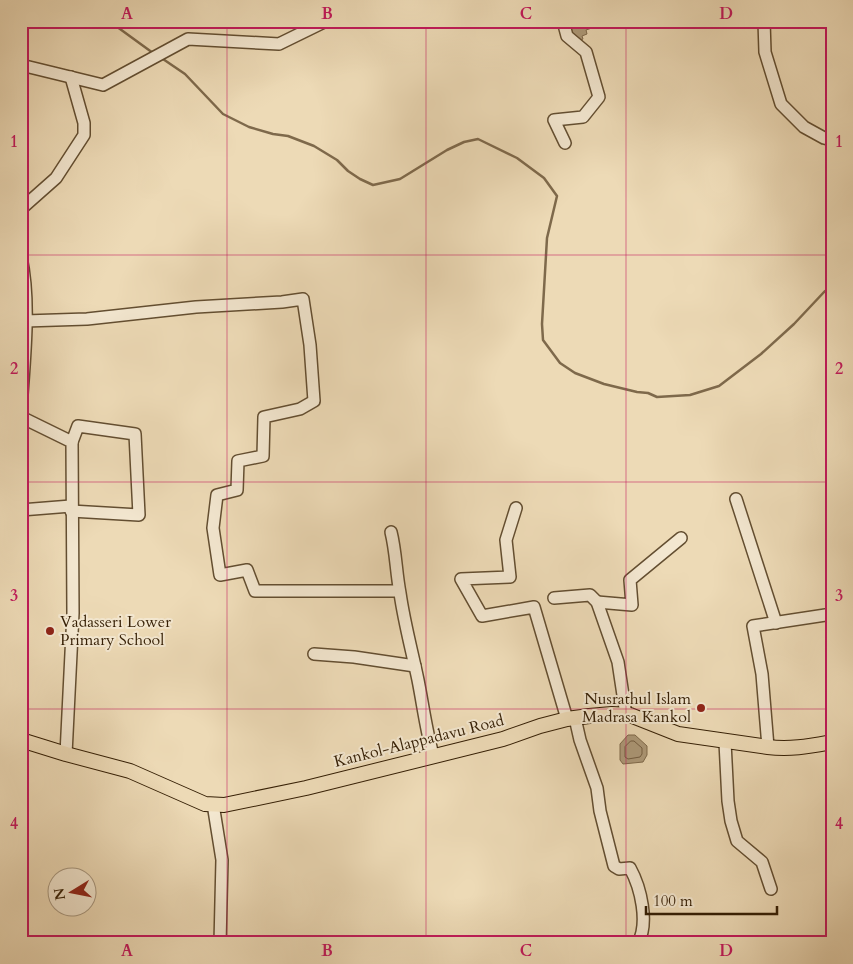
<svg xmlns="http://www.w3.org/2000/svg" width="853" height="964" font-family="Cardo,serif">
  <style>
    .water { fill: #ae9a7a; stroke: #7e694b }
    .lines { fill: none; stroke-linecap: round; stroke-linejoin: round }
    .shore { stroke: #725c40; stroke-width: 1 }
    .stream { stroke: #7e694b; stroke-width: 2.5 }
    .minor-casing { stroke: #634e31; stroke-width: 14 }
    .major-casing { stroke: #351f05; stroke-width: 16 }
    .minor { stroke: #f3e7d0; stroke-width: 11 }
    .major { stroke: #eddab6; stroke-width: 14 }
    .grid { fill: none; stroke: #c2185b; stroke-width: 1; stroke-opacity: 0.55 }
    .poi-dot { fill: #8f2418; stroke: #f3e7d0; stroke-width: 2 }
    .labels { text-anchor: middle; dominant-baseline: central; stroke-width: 4; stroke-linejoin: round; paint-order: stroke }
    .poi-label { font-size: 16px; fill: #351f05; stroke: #f3e7d0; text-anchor: start }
    .street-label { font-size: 16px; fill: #351f05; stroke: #f3e7d0 }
    .neatline { fill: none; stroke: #c2185b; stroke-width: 2 }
    .grid-label { font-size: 16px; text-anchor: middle; font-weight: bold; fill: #c2185b }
  </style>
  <rect width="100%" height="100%" fill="#eddab6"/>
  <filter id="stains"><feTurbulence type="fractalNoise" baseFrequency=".004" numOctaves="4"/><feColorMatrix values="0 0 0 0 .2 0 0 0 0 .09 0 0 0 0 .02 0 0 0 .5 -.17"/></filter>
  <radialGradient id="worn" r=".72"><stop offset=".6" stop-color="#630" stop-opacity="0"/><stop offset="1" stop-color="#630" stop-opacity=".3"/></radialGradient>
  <g class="water">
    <polygon points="572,21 588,21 592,28 586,30 587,34 582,36 583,39 577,42 572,37 567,23"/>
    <polygon points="628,735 635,735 647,746 647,755 643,762 623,764 620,760 620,744"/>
  </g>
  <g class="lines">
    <polygon class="shore" points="631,741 634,741 642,748 642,754 640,757 628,759 625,757 625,747"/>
    <g class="stream">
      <polyline points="109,21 153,53"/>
      <polyline points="160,57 185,74 223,114 249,127 273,134 288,136 314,146 337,160 348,171 360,179 373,185 400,179 447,150 464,142 478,139 517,158 544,178 557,196 547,238 542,324 543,340 560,363 575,373 604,384 637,392 648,393 657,397 690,395 719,386 761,354 794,324 825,291 832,291"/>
    </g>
    <defs>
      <g id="minor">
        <polyline points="563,21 567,36 586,52 599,97 583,117 554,120 565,143"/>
        <polyline points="764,21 765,52 781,104 804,127 824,138 832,140"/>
        <polyline points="21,65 103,85 188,39 279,44 326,21"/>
        <polyline points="21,209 56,178 84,135 84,123 71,77"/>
        <path d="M21 257C31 303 24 362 21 409"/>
        <polyline points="25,321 87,319 196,307 282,302 303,299 310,345 314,401 300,409 264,417 263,456 238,461 237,490 217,495 213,528 220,575 247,570 255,591 399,591"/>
        <polyline points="21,417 72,442 73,613 66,754"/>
        <polyline points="736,499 776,623"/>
        <polyline points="516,508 506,540 510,577 461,579 482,616 534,607 567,719"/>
        <polyline points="21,510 71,506"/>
        <polyline points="71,511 139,515 135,434 78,426 72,442"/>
        <path d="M391 532C396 552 396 572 400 593 404 622 412 651 418 680 423 705 426 730 433 755"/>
        <polyline points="554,598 590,595 597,602 618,662 626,715"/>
        <polyline points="597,602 632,605 630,580 681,538"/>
        <polyline points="314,654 354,657 415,666"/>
        <path d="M575 718 580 740 597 788 600 811 614 866 619 869 630 868C641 888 649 923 638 943"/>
        <polyline points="725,742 728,801 731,821 737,841 762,862 771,889"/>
        <polyline points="768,747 762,674 753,626 832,614"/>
        <polyline points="213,804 222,860 220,943"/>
      </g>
      <path id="major" d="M21 740 66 754 130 771 205 804 224 805 306 788 503 739 540 726 567 719 589 716 612 714 630 715 678 734 768 747C790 750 810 746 832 742"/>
    </defs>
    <use href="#minor" class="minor-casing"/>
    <use href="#major" class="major-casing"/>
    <use href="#minor" class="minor"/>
    <use href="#major" class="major"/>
  </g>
  <path class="grid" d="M227 21V943M426 21V943M626 21V943M21 255H832M21 482H832M21 709H832"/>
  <g class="poi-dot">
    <circle cx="50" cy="631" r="5"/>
    <circle cx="701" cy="708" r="5"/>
  </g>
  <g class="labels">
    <g class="poi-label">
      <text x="60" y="622">Vadasseri Lower<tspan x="60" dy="18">Primary School</tspan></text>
      <text x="691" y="699" text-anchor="end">Nusrathul Islam<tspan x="691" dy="18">Madrasa Kankol</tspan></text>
    </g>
    <g class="street-label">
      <text transform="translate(419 741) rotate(-14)">Kankol-Alappadavu Road</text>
    </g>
  </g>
  <rect width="853" height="964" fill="none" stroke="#eddab6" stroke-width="55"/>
  <g transform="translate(72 892) rotate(260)"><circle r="24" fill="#f3e7d0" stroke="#a7977f"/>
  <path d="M0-4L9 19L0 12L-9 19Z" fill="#8f2418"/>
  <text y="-8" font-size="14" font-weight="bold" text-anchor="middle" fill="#351f05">N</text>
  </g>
  <path d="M646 906v8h131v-8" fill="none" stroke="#351f05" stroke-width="2.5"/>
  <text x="653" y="906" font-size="15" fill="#351f05" stroke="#f3e7d0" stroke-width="4" paint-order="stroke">100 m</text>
  <rect x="28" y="28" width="798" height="908" class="neatline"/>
  <g class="grid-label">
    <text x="127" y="19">A</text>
    <text x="327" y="19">B</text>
    <text x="526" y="19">C</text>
    <text x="726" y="19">D</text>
    <text x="14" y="147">1</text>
    <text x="839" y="147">1</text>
    <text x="14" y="374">2</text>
    <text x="839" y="374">2</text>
    <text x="14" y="601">3</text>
    <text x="839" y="601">3</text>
    <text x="14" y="829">4</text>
    <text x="839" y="829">4</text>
    <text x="127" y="956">A</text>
    <text x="327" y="956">B</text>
    <text x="526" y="956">C</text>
    <text x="726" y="956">D</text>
  </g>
  <rect width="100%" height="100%" filter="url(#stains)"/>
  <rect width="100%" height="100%" fill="url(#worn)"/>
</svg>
